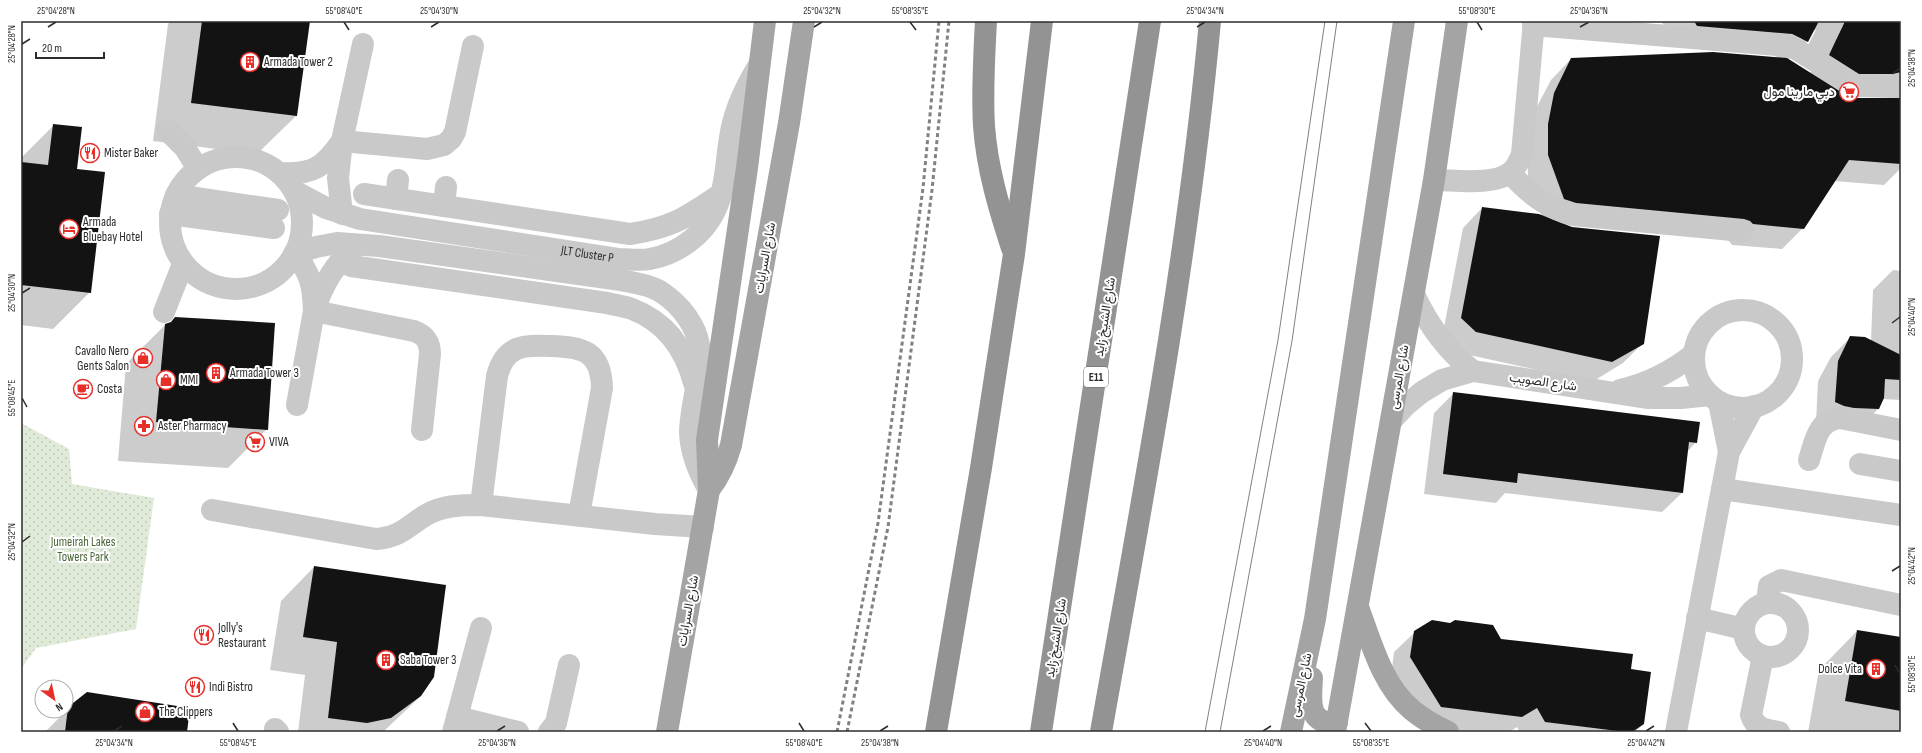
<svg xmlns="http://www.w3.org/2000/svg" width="1922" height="753" font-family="'Sofia Sans Condensed',Vazirmatn,sans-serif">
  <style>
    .park { fill: url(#park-dots) }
    .shadow { fill: #0003; fill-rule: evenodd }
    .building { fill: #131313 }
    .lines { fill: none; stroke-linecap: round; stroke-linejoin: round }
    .minor { stroke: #c9c9c9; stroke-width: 22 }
    .major { stroke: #a4a4a4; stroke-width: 22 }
    .highway { stroke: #939393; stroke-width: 22 }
    .tram { stroke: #818181; stroke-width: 1 }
    .rail { stroke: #818181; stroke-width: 3; stroke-dasharray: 4 3; stroke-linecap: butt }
    .ticks { fill: none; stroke: #2c2c2c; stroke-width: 1.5 }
    .labels { text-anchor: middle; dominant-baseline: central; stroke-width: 4; stroke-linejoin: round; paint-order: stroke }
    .shield { fill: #fff; stroke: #6b6b6b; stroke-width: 1 }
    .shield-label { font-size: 12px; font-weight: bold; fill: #2c2c2c }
    .poi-label { font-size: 13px; fill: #2c2c2c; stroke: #fff; text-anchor: start }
    .street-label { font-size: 13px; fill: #2c2c2c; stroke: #fff }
    .park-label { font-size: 13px; fill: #4b6839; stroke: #fff }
    .neatline { fill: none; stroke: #2c2c2c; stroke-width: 1.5 }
    .ticks-label { font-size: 10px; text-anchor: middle; fill: #2c2c2c }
  </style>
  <defs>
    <pattern id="park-dots" width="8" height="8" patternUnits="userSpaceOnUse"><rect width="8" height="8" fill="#e0ead9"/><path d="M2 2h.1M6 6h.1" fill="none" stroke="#c0c9ba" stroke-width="1.8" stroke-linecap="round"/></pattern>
  </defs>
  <rect width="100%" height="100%" fill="#fff"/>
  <polygon class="park" points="21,423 69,449 72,484 154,498 136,629 36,648 21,669"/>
  <g class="shadow">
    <polygon points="171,21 308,21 296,116 257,154 153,141 168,24"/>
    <path d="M1661 21H1901V168L1884 185 1834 181 1803 228 1782 249 1732 245 1729 241 1723 239 1562 224 1643 343 1623 363 1592 382 1456 352 1442 338 1463 228 1482 208 1542 216 1528 176 1527 146 1533 114 1551 80 1571 59H1780L1771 54 1677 46ZM1814 30H1818L1825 42 1810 74 1788 60 1807 41ZM1787 32 1802 38V40ZM1886 93 1891 98 1855 100 1842 94Z"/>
    <polygon points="54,125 76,170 90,292 53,329 21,325 21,158"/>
    <polygon points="1893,270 1901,271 1901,400 1882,399 1878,409 1858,429 1816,422 1818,381 1831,357 1851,337 1871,341 1873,290"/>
    <polygon points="165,325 267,429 228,468 118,461 126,364"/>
    <polygon points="1454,393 1696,442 1687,452 1682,493 1662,512 1505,493 1496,503 1424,494 1434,413"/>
    <polygon points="314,567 421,696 383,732 298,732 305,675 270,670 281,601"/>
    <polygon points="1857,631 1901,638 1901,732 1808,732 1819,670"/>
    <polygon points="1415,632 1501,640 1629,670 1643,724 1635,732 1520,732 1517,727 1509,732 1466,732 1422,726 1391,677 1394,652"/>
    <polygon points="69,708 186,732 45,732"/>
  </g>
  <g class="building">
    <polygon points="202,21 310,21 297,116 191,103"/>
    <polygon points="1694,21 1819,21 1808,42 1792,34 1697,26"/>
    <polygon points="1845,21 1901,21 1901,72 1893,74 1859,74 1829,55"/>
    <polygon points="1713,52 1787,58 1849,97 1855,98 1901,98 1901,164 1849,160 1804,229 1753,224 1750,221 1744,219 1576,203 1564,199 1548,155 1548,124 1554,93 1571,58"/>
    <polygon points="53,124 82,127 77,169 105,172 91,293 21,285 21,162 48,165"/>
    <polygon points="1482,207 1539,214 1572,227 1660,236 1644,344 1612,362 1476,332 1461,318"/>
    <polygon points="175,317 275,323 268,430 156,422 165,324 171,322"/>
    <polygon points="1850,336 1865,337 1901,355 1901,380 1885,379 1884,398 1879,409 1854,408 1844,406 1835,402 1838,361"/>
    <polygon points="1453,392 1700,422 1697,443 1689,442 1683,493 1518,473 1517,483 1443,474"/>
    <polygon points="314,566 446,585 434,677 421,696 391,718 367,723 328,718 337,642 303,637"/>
    <polygon points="1432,620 1450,623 1455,620 1493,625 1501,639 1633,654 1631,669 1651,672 1644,724 1632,732 1626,732 1545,722 1537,708 1522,717 1441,707 1410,657 1414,631"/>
    <polygon points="1857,630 1901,637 1901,711 1845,701"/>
    <polygon points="87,692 190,708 187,732 65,732 68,707"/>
  </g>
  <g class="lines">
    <g class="minor">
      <polyline points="1533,25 1791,46 1855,86 1896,87 1901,84"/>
      <polyline points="1813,59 1833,21"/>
      <polyline points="167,130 185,148 198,169"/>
      <polyline points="342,141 427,149 444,145 451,139 455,132 473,46"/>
      <circle cx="236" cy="223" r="66"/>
      <path d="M280 173C313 175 324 167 342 141"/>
      <path d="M1510 173C1528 193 1547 208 1573 215L1743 231"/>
      <path d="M1434 180C1455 180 1494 186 1511 172 1517 167 1519 161 1522 154L1534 21"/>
      <path id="s1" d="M294 191 326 208 360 219 619 259C629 259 640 261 650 259 681 253 708 232 719 201 728 177 726 148 733 123 738 102 748 83 759 65"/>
      <path d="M364 194 630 234C672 228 687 217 721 194"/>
      <polyline points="176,195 278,210"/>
      <polyline points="396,199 398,180"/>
      <polyline points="444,206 446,187"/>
      <polyline points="170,214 274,228"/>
      <polyline points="342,214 338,178 342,141 363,44"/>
      <path d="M351 266 607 303C615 305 624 306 632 309 666 322 685 349 694 383"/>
      <path d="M1414 294C1428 325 1446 350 1473 371"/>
      <circle cx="1743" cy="359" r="49"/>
      <path d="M314 311C313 286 311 273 294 254L316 247 337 243 379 246 621 280C635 283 652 285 664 294 680 305 696 325 699 345 703 371 690 406 690 433 691 454 699 473 709 490"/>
      <path d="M314 311 414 331C425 335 430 341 430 354L422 430"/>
      <polyline points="164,312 183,264"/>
      <path d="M1620 390C1648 384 1671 372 1694 354"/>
      <polyline points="1719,402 1729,452"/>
      <path d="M297 405 314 311C323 284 335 263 357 245"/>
      <polyline points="1392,420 1406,405 1422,392 1442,380 1473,371 1647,398 1681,398 1710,395"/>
      <path d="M1809 460C1815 442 1817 420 1840 418L1901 430"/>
      <polyline points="1860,464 1901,471"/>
      <polyline points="1722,489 1901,515"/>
      <path d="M481 505 497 376C505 345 523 345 551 346 583 347 601 351 602 388L579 515"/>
      <path d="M212 510 376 539C401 537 406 527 426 515 443 505 462 505 481 505L655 524 703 527"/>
      <circle cx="1771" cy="630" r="27"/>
      <polyline points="1767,603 1769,586 1781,580 1901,605"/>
      <polyline points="1697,618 1744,629"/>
      <path d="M1763 656 1751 715C1755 729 1767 730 1779 732"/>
      <polyline points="457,717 518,732"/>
      <polyline points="275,729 278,732"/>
      <polyline points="453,732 481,628"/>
      <polyline points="549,732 556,723 569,665"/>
      <polyline points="1676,732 1729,452 1754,406"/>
    </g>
    <g class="major">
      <path d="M709 490C720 476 726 463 731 445L789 123 804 21"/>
      <path d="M1358 607C1371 642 1382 685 1412 710 1423 719 1435 726 1448 732"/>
      <path d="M1312 678C1311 699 1306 725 1337 722"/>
      <polyline points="667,732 709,490 707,440 747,168 765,21"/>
      <polyline points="1291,732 1315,619 1404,21"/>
      <polyline points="1335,732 1434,180 1457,21"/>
    </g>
    <g class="highway">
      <path d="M986 21C984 56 982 91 984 126 987 168 999 208 1012 248"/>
      <polyline points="936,732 981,468 1014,254 1042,21"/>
      <polyline points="1041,732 1150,21"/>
      <path d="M1101 732C1143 496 1188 260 1210 21"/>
    </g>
    <g class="tram">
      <polyline points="1205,732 1278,340 1325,21"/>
      <polyline points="1220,732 1292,341 1337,21"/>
    </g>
    <g class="rail">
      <polyline points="837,732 878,523 923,188 939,21"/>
      <polyline points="847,732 888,527 932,190 949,21"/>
    </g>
  </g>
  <path class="ticks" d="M344 22 349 30M910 22 916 30M1477 22 1482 30M48 27 56 22M431 27 439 22M814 27 822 22M1197 27 1205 22M1580 27 1589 22M22 44 30 39M1892 74 1900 68M22 293 30 288M1892 323 1900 317M22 398 27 407M22 542 30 536M1892 571 1900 566M1895 665 1900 674M233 723 238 731M799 723 804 731M1365 723 1371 731M114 731 122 726M497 731 505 726M880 731 888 726M1263 731 1271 726M1646 731 1654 726"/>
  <defs>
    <symbol id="building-ring" viewBox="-11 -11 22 22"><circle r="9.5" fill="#fff" stroke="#e72f2a" stroke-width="1.5"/><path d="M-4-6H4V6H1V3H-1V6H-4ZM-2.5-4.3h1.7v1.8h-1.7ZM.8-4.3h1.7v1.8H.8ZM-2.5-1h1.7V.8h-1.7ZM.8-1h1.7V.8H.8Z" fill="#e72f2a"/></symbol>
    <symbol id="supermarket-ring" viewBox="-11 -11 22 22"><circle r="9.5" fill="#fff" stroke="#e72f2a" stroke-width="1.5"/><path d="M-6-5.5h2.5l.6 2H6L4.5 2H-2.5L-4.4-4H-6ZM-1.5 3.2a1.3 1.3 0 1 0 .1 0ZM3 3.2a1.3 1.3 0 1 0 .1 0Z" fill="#e72f2a"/></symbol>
    <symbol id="restaurant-ring" viewBox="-11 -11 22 22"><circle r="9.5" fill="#fff" stroke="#e72f2a" stroke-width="1.5"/><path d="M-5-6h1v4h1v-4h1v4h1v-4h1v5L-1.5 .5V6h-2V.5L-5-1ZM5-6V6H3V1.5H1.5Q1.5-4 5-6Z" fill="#e72f2a"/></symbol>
    <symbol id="hotel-ring" viewBox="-11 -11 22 22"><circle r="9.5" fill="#fff" stroke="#e72f2a" stroke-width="1.5"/><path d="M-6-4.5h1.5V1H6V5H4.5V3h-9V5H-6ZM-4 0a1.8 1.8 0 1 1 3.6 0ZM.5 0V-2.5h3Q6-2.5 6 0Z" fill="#e72f2a"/></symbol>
    <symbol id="shop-ring" viewBox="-11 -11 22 22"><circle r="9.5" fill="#fff" stroke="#e72f2a" stroke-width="1.5"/><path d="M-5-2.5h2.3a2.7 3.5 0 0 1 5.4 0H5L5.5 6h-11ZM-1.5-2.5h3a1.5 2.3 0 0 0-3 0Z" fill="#e72f2a"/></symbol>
    <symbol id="cafe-ring" viewBox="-11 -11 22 22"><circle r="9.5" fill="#fff" stroke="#e72f2a" stroke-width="1.5"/><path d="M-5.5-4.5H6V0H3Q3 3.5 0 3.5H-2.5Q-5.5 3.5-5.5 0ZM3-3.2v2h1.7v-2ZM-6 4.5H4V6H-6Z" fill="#e72f2a"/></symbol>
    <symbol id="pharmacy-ring" viewBox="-11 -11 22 22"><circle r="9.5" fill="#fff" stroke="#e72f2a" stroke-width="1.5"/><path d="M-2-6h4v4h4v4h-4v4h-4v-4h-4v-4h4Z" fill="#e72f2a"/></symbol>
  </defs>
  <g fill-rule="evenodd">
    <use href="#building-ring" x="239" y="51" width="22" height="22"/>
    <use href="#supermarket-ring" x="1838" y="81" width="22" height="22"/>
    <use href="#restaurant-ring" x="79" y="142" width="22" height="22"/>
    <use href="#hotel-ring" x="58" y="218" width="22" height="22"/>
    <use href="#shop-ring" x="132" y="347" width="22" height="22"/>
    <use href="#building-ring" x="205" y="362" width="22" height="22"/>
    <use href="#shop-ring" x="155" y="369" width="22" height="22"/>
    <use href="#cafe-ring" x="72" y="378" width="22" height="22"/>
    <use href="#pharmacy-ring" x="133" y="415" width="22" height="22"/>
    <use href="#supermarket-ring" x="244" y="431" width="22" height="22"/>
    <use href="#restaurant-ring" x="193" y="624" width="22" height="22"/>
    <use href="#building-ring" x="375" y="649" width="22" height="22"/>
    <use href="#building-ring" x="1865" y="658" width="22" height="22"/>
    <use href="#restaurant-ring" x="184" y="676" width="22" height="22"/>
    <use href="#shop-ring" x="134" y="701" width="22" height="22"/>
  </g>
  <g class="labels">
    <rect class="shield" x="1084" y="367" width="24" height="20" rx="3"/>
    <g class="shield-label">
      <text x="1096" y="377">E11</text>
    </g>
    <g class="poi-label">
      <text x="264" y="62">Armada Tower 2</text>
      <text x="1835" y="92" text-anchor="end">دبي مارينا مول</text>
      <text x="104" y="153">Mister Baker</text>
      <text x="83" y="222">Armada<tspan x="83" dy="15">Bluebay Hotel</tspan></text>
      <text x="129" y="351" text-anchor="end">Cavallo Nero<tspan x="129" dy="15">Gents Salon</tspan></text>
      <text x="230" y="373">Armada Tower 3</text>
      <text x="180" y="380">MMI</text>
      <text x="97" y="389">Costa</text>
      <text x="158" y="426">Aster Pharmacy</text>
      <text x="269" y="442">VIVA</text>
      <text x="218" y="628">Jolly's<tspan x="218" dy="15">Restaurant</tspan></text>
      <text x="400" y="660">Saba Tower 3</text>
      <text x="1862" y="669" text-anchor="end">Dolce Vita</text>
      <text x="209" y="687">Indi Bistro</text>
      <text x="159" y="712">The Clippers</text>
    </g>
    <g class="street-label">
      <text stroke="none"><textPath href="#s1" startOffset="302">JLT Cluster P</textPath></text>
      <text transform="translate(765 258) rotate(-80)">شارع السرايات</text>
      <text transform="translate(1105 317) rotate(-81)">شارع الشيخ زايد</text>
      <text transform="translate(1399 377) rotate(-80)">شارع المرسى</text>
      <text transform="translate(1543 382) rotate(8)">شارع الصويب</text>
      <text transform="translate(688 611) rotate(-80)">شارع السرايات</text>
      <text transform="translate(1056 638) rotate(-81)">شارع الشيخ زايد</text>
      <text transform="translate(1301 685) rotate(-78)">شارع المرسى</text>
    </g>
    <g class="park-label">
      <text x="83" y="542">Jumeirah Lakes<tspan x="83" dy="15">Towers Park</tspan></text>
    </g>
  </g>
  <rect width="1922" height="753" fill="none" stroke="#ffffff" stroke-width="44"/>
  <g transform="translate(54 699) rotate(147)"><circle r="19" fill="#ffffff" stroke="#ababab"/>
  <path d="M0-3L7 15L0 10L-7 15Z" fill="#e72f2a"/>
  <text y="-6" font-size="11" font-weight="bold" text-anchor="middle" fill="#2c2c2c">N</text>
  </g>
  <path d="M36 52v6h68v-6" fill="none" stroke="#2c2c2c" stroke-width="2"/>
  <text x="42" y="52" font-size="12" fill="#2c2c2c" stroke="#ffffff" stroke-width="3" paint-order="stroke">20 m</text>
  <rect x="22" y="22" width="1878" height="709" class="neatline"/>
  <g class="ticks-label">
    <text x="56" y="14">25°04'28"N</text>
    <text x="344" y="14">55°08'40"E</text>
    <text x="439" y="14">25°04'30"N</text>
    <text x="822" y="14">25°04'32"N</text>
    <text x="910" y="14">55°08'35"E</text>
    <text x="1205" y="14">25°04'34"N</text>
    <text x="1477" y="14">55°08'30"E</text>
    <text x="1589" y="14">25°04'36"N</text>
    <text transform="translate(11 44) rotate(-90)" y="4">25°04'28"N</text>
    <text transform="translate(1911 68) rotate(-90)" y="4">25°04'38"N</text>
    <text transform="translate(11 293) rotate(-90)" y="4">25°04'30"N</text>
    <text transform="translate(1911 317) rotate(-90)" y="4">25°04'40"N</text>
    <text transform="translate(11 398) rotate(-90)" y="4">55°08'45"E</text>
    <text transform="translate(11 542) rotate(-90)" y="4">25°04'32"N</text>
    <text transform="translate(1911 566) rotate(-90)" y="4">25°04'42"N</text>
    <text transform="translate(1911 674) rotate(-90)" y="4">55°08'30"E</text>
    <text x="114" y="746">25°04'34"N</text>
    <text x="238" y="746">55°08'45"E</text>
    <text x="497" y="746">25°04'36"N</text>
    <text x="804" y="746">55°08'40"E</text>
    <text x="880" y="746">25°04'38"N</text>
    <text x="1263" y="746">25°04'40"N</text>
    <text x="1371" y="746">55°08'35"E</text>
    <text x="1646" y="746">25°04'42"N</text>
  </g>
</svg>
